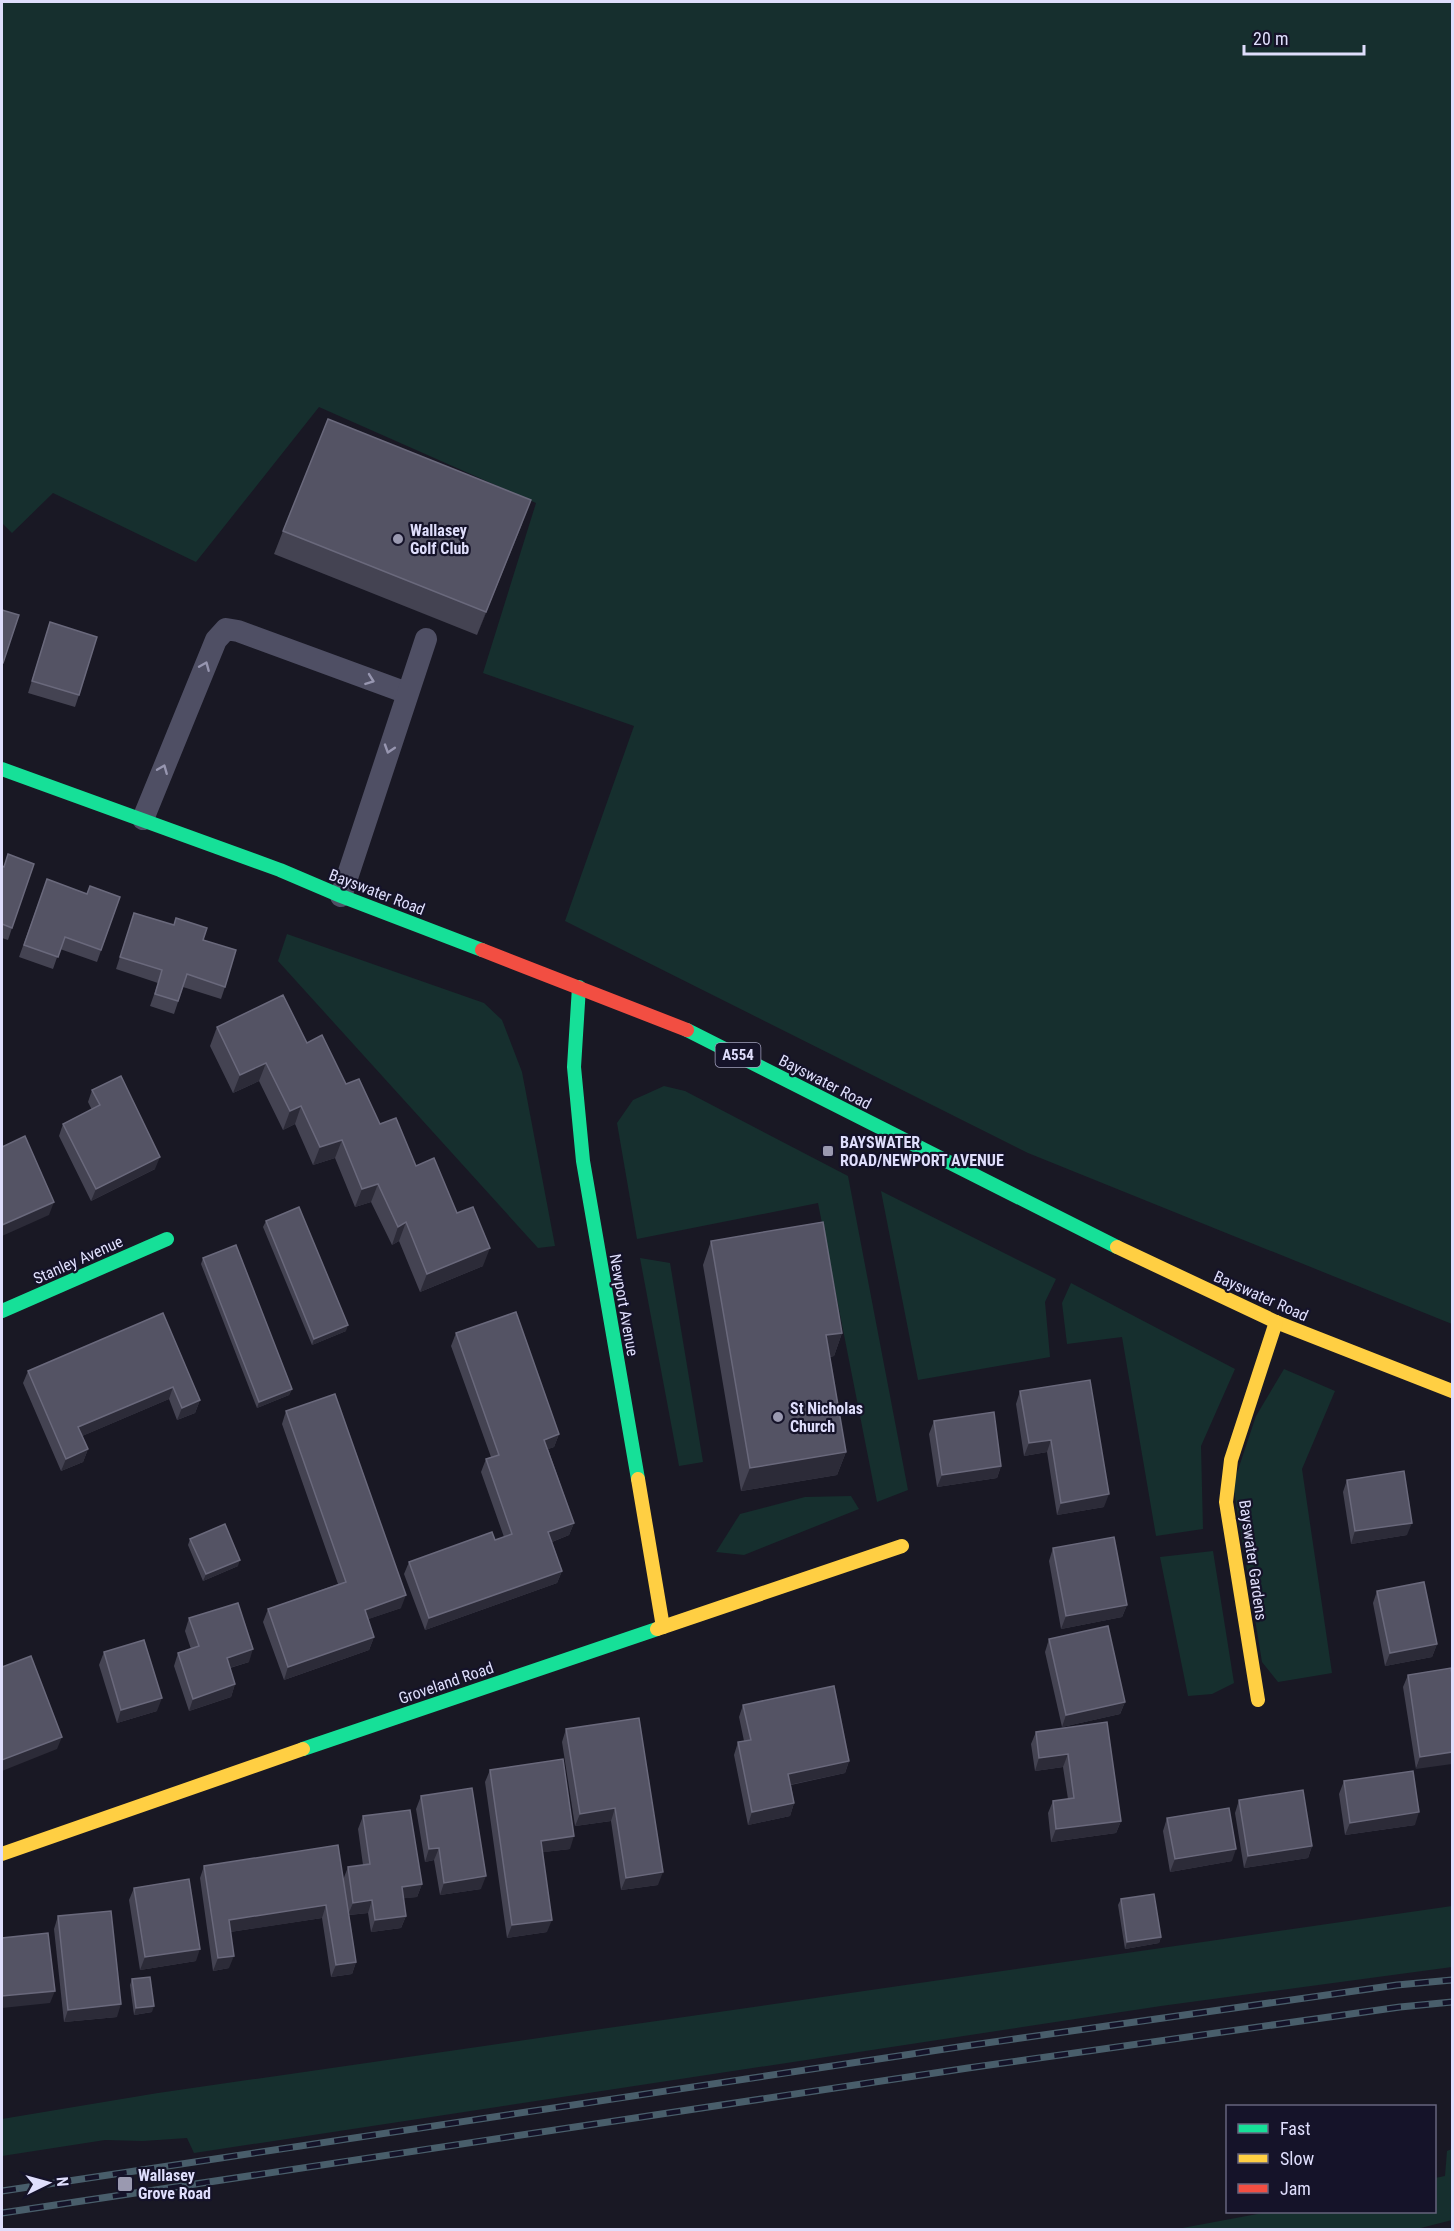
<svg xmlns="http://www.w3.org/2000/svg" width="1454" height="2231" font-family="'Roboto Condensed',sans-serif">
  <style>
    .green { fill: #162f2e }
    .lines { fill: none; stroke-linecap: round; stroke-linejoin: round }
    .lane { stroke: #4f4f64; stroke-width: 22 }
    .fast { stroke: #16e098; stroke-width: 14 }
    .slow { stroke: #ffcf43; stroke-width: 14 }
    .jam { stroke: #f24e42; stroke-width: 14 }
    .rail-casing { stroke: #495e6b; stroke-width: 7 }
    .rail { stroke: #151329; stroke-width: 4.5; stroke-dasharray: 14; stroke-linecap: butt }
    .wall { fill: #444352 }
    .shaded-wall { fill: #2c2b38 }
    .building { fill: #545364; stroke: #6a697c; stroke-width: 1.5 }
    .oneway { stroke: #9796b0 }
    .poi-dot { fill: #9a99b0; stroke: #151329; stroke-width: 2 }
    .labels { text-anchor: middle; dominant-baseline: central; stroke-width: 4.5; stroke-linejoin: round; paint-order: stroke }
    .shield { fill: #151329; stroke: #a2a1bd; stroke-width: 1.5 }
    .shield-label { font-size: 15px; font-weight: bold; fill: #dfdefc }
    .poi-label { font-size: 16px; font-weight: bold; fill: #dfdefc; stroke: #151329; text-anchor: start }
    .street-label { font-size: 16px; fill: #dfdefc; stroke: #151329 }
  </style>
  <rect width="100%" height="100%" fill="#191824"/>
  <g class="green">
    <polygon points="2,2 1452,2 1452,1324 1028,1153 565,921 634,726 483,673 536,503 319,407 196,562 53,493 12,533 2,523"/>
    <polygon points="287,934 484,1003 502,1020 522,1072 555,1246 538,1248 278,961"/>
    <polygon points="664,1086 685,1091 848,1176 908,1490 877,1502 818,1203 637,1239 617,1123 633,1100"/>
    <polygon points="881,1191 1056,1279 1045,1302 1050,1357 918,1380"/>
    <polygon points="640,1258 670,1263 703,1462 679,1466"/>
    <polygon points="1071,1283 1235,1369 1201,1446 1203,1529 1156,1536 1122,1337 1067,1344 1062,1303"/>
    <polygon points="1284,1369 1335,1391 1302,1469 1332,1673 1278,1682 1262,1662 1233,1485 1256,1416"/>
    <polygon points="851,1496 859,1509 744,1555 716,1552 740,1514 805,1497"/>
    <polygon points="1213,1551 1234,1683 1212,1694 1188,1696 1160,1557"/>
    <polygon points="1452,1906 1452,1967 1161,2006 194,2153 187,2138 143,2141 105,2140 2,2156 2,2119 158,2093"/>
    <polygon points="1452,2149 1452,2220 1413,2230 1177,2229 1268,2212 1434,2212 1435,2178 1445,2176 1447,2151"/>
  </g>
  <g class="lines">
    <g class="lane">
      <polyline points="143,819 216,640 226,629 238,631 407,693"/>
      <polyline points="341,896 426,639"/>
    </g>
    <g class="fast">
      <polyline points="2,769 280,870 341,896 482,950"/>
      <polyline points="579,987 574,1067 583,1161 638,1479"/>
      <polyline points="687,1030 1117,1247"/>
      <polyline points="2,1311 167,1239"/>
      <polyline points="303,1749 657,1629"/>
    </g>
    <g class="slow">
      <polyline points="1117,1247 1276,1322 1452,1391"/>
      <polyline points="638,1479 663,1627"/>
      <polyline points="657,1629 902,1546"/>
      <polyline points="1258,1700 1226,1502 1231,1460 1276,1322"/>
      <polyline points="2,1854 303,1749"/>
    </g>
    <polyline class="jam" points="482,950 687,1030"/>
    <defs>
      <g id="rail">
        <polyline points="2,2191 965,2046 1397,1985 1452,1980"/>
        <polyline points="2,2213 968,2068 1400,2007 1452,2002"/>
      </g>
    </defs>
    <use href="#rail" class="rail-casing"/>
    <use href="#rail" class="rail"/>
  </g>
  <g class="wall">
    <polygon points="522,524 477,635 274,554 283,531"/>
    <polygon points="50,622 79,695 75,707 28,693"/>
    <polygon points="8,854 12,928 8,940 2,938 2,866 4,866"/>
    <polygon points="47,879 87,894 120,897 97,962 60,949 53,969 19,957"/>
    <polygon points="134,913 203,940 225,987 221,999 183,987 174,1014 150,1006 158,983 116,969"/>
    <polygon points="217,1027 307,1043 346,1084 457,1213 483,1266 420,1292 399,1241 392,1245 371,1202 355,1207 335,1158 313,1165 295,1124 283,1130 259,1081 233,1093 210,1046"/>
    <polygon points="92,1090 155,1169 91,1201 59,1136 63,1124 92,1110 88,1102"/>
    <polygon points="266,1221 346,1331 312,1345 263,1227"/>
    <polygon points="711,1241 842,1333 834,1356 830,1357 846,1452 837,1475 741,1491 703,1265"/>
    <polygon points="203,1258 292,1389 289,1395 257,1408 201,1264"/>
    <polygon points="163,1313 200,1400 195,1413 177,1420 169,1399 82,1436 88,1449 83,1462 61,1471 23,1383 28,1371"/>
    <polygon points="456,1333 559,1434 554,1447 548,1449 574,1523 569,1535 552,1542 562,1571 557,1583 425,1630 404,1574 409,1562 495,1540 504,1537 481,1472 486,1459 491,1457 451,1346"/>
    <polygon points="1020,1391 1104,1507 1057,1515 1047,1452 1024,1456 1016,1404"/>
    <polygon points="286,1411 401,1608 368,1619 374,1637 369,1650 284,1680 263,1622 268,1609 338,1584 282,1424"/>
    <polygon points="934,1421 1001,1466 997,1478 937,1487 929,1434"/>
    <polygon points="1347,1480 1407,1535 1351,1544 1343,1492"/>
    <polygon points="190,1539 238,1566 203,1581 188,1545"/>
    <polygon points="1053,1548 1127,1605 1122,1617 1061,1629 1049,1561"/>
    <polygon points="1377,1591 1437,1644 1432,1657 1385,1666 1373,1603"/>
    <polygon points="189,1618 249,1662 230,1668 235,1684 231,1697 189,1711 174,1666 178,1653 191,1649 185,1631"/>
    <polygon points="1049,1639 1125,1702 1120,1714 1062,1727 1045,1652"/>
    <polygon points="104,1652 157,1711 117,1723 99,1665"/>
    <polygon points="1408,1675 1452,1675 1416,1769 1403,1687"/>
    <polygon points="743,1705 849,1761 845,1773 791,1785 794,1803 790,1816 748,1825 734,1755 738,1742 744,1741 739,1717"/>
    <polygon points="639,1718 658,1885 621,1890 611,1821 575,1826 562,1742 566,1729"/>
    <polygon points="1107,1722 1121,1821 1116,1833 1051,1842 1048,1813 1053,1801 1068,1799 1063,1767 1035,1771 1031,1744 1036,1732"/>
    <polygon points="490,1770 570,1849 543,1852 547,1932 507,1938 485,1782"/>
    <polygon points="1344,1781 1415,1825 1345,1835 1339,1794"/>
    <polygon points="421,1796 481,1889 440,1895 434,1860 425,1862 416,1809"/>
    <polygon points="1239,1800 1312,1846 1308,1858 1244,1868 1235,1813"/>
    <polygon points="363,1816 422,1884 417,1897 403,1898 406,1916 401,1928 371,1932 368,1913 349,1915 356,1962 352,1974 331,1977 322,1918 230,1932 229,1968 213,1971 200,1878 204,1866 343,1880 348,1867 363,1865 358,1829"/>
    <polygon points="1167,1818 1232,1861 1170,1872 1163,1831"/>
    <polygon points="134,1888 196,1961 140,1970 129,1900"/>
    <polygon points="1121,1899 1161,1937 1159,1943 1125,1949 1118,1905"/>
    <polygon points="58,1916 117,2017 64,2022 54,1929"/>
    <polygon points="132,1979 152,2012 134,2015 130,1985"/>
  </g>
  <g class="shaded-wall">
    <polygon points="531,500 522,524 477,635 486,612"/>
    <polygon points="266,1063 259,1081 233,1093 240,1075"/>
    <polygon points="301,1106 295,1124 283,1130 290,1111"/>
    <polygon points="342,1140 335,1158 313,1165 320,1147"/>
    <polygon points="160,1157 155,1169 91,1201 96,1189"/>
    <polygon points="378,1184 371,1202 355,1207 362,1189"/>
    <polygon points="54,1202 49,1215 2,1236 2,1225"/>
    <polygon points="406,1222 399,1241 392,1245 398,1227"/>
    <polygon points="490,1248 483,1266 420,1292 427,1274"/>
    <polygon points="348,1325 346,1331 312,1345 314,1339"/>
    <polygon points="842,1333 834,1356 817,1359 826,1335"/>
    <polygon points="173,1387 169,1399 73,1440 78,1427"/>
    <polygon points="292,1389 289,1395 257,1408 259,1402"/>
    <polygon points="200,1400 195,1413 177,1420 182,1408"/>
    <polygon points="559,1434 554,1447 540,1452 544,1440"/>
    <polygon points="1051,1440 1047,1452 1024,1456 1029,1443"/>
    <polygon points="88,1449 83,1462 61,1471 66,1459"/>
    <polygon points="846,1452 837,1475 741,1491 750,1468"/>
    <polygon points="1001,1466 997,1478 937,1487 942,1475"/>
    <polygon points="1109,1494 1104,1507 1057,1515 1061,1503"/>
    <polygon points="574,1523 569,1535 544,1545 548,1532"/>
    <polygon points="1412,1523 1407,1535 1351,1544 1355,1531"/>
    <polygon points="240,1560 238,1566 203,1581 206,1574"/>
    <polygon points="562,1571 557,1583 425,1630 429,1618"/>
    <polygon points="406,1595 401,1608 360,1622 365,1610"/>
    <polygon points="1127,1605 1122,1617 1061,1629 1066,1616"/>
    <polygon points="374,1637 369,1650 284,1680 288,1667"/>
    <polygon points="1437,1644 1432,1657 1385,1666 1390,1653"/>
    <polygon points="253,1649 249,1662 222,1670 227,1658"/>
    <polygon points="235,1684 231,1697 189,1711 193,1699"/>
    <polygon points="162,1698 157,1711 117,1723 121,1710"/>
    <polygon points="1125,1702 1120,1714 1062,1727 1066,1715"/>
    <polygon points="62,1737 57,1749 2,1771 2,1760"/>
    <polygon points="1452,1752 1452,1764 1416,1769 1420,1757"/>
    <polygon points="1068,1754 1063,1767 1035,1771 1039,1758"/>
    <polygon points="849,1761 845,1773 784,1786 788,1774"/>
    <polygon points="794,1803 790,1816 748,1825 752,1812"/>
    <polygon points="615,1808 611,1821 575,1826 580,1814"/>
    <polygon points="1419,1812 1415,1825 1345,1835 1350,1823"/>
    <polygon points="1121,1821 1116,1833 1051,1842 1056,1829"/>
    <polygon points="574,1836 570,1849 537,1853 541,1841"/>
    <polygon points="1312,1846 1308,1858 1244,1868 1248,1856"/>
    <polygon points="439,1848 434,1860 425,1862 429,1849"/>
    <polygon points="1236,1849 1232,1861 1170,1872 1175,1859"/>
    <polygon points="663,1872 658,1885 621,1890 626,1878"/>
    <polygon points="486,1876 481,1889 440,1895 444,1883"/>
    <polygon points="422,1884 417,1897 397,1899 402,1887"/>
    <polygon points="372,1900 368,1913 348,1915 353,1903"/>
    <polygon points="326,1905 322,1918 224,1933 229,1920"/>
    <polygon points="406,1916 401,1928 371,1932 375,1920"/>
    <polygon points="552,1920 547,1932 507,1938 512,1925"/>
    <polygon points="1161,1937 1159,1943 1125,1949 1127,1942"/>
    <polygon points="200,1949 196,1961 140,1970 145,1957"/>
    <polygon points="234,1956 229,1968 213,1971 218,1958"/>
    <polygon points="356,1962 352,1974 331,1977 336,1965"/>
    <polygon points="55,1991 50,2003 2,2008 2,1996"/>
    <polygon points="121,2004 117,2017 64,2022 68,2010"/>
    <polygon points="154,2006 152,2012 134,2015 136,2008"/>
  </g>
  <g class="building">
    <polygon points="328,419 531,500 486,612 283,531"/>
    <polygon points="2,610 19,615 3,663 2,663"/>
    <polygon points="50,622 97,637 79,695 32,681"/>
    <polygon points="8,854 34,864 12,928 2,924 2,866 4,867"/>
    <polygon points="47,879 87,894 90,886 120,897 101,950 65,937 58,957 24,945"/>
    <polygon points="134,913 174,925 176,918 207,928 203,940 236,950 225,987 187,974 178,1001 155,994 162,970 120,957"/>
    <polygon points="283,995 307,1043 322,1035 346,1084 359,1079 380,1124 396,1118 416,1166 434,1158 457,1213 473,1207 490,1248 427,1274 406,1222 398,1227 378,1184 362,1189 342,1140 320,1147 301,1106 290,1111 266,1063 240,1075 217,1027"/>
    <polygon points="121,1076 160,1157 96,1189 63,1124 100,1105 92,1090"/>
    <polygon points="25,1136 54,1202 2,1225 2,1147"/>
    <polygon points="299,1207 348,1325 314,1339 266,1221"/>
    <polygon points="823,1222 842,1333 826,1335 846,1452 750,1468 711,1241"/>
    <polygon points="236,1245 292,1389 259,1402 203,1258"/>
    <polygon points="516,1312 559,1434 544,1440 574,1523 548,1532 562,1571 429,1618 409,1562 492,1532 495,1540 512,1534 486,1459 499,1455 456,1333"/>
    <polygon points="163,1313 200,1400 182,1408 173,1387 78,1427 88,1449 66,1459 28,1371"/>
    <polygon points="1090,1380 1109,1494 1061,1503 1051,1440 1029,1443 1020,1391"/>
    <polygon points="335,1394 406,1595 365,1610 374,1637 288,1667 268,1609 346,1582 286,1411"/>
    <polygon points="994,1412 1001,1466 942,1475 934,1421"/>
    <polygon points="1404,1471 1412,1523 1355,1531 1347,1480"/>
    <polygon points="225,1524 240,1560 206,1574 190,1539"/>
    <polygon points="1114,1537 1127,1605 1066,1616 1053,1548"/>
    <polygon points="1424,1582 1437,1644 1390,1653 1377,1591"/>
    <polygon points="238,1603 253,1649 227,1658 235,1684 193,1699 178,1653 199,1646 189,1618"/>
    <polygon points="1108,1626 1125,1702 1066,1715 1049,1639"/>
    <polygon points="144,1640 162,1698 121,1710 104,1652"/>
    <polygon points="31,1656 62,1737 2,1760 2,1667"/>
    <polygon points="1451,1668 1452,1675 1452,1752 1420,1757 1408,1675"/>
    <polygon points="834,1686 849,1761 788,1774 794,1803 752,1812 738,1742 751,1740 743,1705"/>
    <polygon points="639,1718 663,1872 626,1878 615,1808 580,1814 566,1729"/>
    <polygon points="1107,1722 1121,1821 1056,1829 1053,1801 1074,1798 1068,1754 1039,1758 1036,1732"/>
    <polygon points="563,1759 574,1836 541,1841 552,1920 512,1925 490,1770"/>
    <polygon points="1413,1771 1419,1812 1350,1823 1344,1781"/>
    <polygon points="472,1788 486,1876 444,1883 439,1848 429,1849 421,1796"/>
    <polygon points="1303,1790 1312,1846 1248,1856 1239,1800"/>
    <polygon points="1229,1808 1236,1849 1175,1859 1167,1818"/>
    <polygon points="410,1810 422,1884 402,1887 406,1916 375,1920 372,1900 353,1903 348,1867 370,1864 363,1816"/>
    <polygon points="338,1845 356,1962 336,1965 326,1905 229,1920 234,1956 218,1958 204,1866"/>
    <polygon points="189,1879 200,1949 145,1957 134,1888"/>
    <polygon points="1154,1894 1161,1937 1127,1942 1121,1899"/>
    <polygon points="111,1911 121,2004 68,2010 58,1916"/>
    <polygon points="48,1933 55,1991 2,1996 2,1938"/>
    <polygon points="150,1977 154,2006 136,2008 132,1979"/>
  </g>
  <defs><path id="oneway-chevron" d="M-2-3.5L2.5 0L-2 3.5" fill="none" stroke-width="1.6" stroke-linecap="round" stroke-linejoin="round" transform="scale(1.5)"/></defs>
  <g class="oneway">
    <use href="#oneway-chevron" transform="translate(205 666) rotate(-67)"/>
    <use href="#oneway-chevron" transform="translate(370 680) rotate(20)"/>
    <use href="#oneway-chevron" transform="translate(389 749) rotate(108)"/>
    <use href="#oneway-chevron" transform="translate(163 769) rotate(-68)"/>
  </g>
  <g class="poi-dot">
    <circle cx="398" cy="539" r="6"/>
    <rect x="822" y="1145" width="12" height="12" rx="3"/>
    <circle cx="778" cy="1417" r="6"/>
    <rect x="117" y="2176" width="16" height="16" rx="3"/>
  </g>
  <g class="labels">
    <rect class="shield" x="715.5" y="1043" width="45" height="24" rx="4.5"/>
    <g class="shield-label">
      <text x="738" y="1055">A554</text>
    </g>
    <g class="poi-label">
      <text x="410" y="530">Wallasey<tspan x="410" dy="18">Golf Club</tspan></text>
      <text x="840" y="1142">BAYSWATER<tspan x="840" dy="18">ROAD/NEWPORT AVENUE</tspan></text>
      <text x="790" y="1408">St Nicholas<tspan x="790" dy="18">Church</tspan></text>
      <text x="138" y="2175">Wallasey<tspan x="138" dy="18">Grove Road</tspan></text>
    </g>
    <g class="street-label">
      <text transform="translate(377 892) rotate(21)">Bayswater Road</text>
      <text transform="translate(825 1082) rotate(27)">Bayswater Road</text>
      <text transform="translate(78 1260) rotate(-24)">Stanley Avenue</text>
      <text transform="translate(1261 1296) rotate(24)">Bayswater Road</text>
      <text transform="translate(624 1305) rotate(80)">Newport Avenue</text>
      <text transform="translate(1253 1560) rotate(82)">Bayswater Gardens</text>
      <text transform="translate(446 1683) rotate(-19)">Groveland Road</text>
    </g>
  </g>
  <rect width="1454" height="2231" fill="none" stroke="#dfdefc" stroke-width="6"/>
  <rect x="1226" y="2105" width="210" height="108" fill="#151329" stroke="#66647d" stroke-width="1.5"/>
  <rect x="1238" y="2124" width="30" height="9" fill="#16e098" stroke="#66647d" stroke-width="1.5"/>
  <text x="1280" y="2135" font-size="18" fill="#dfdefc">Fast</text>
  <rect x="1238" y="2154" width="30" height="9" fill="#ffcf43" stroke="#66647d" stroke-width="1.5"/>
  <text x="1280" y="2165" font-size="18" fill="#dfdefc">Slow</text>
  <rect x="1238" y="2184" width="30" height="9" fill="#f24e42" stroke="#66647d" stroke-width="1.5"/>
  <text x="1280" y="2195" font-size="18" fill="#dfdefc">Jam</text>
  <g transform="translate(48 2183) rotate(85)" stroke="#151329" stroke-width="4.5" paint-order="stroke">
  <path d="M0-4.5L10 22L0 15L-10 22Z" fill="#dfdefc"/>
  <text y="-9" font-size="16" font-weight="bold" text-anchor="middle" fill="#dfdefc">N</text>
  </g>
  <path d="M1244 45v9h120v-9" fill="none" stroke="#dfdefc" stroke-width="3"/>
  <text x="1253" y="45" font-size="18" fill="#dfdefc" stroke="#151329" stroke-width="4.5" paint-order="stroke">20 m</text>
</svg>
